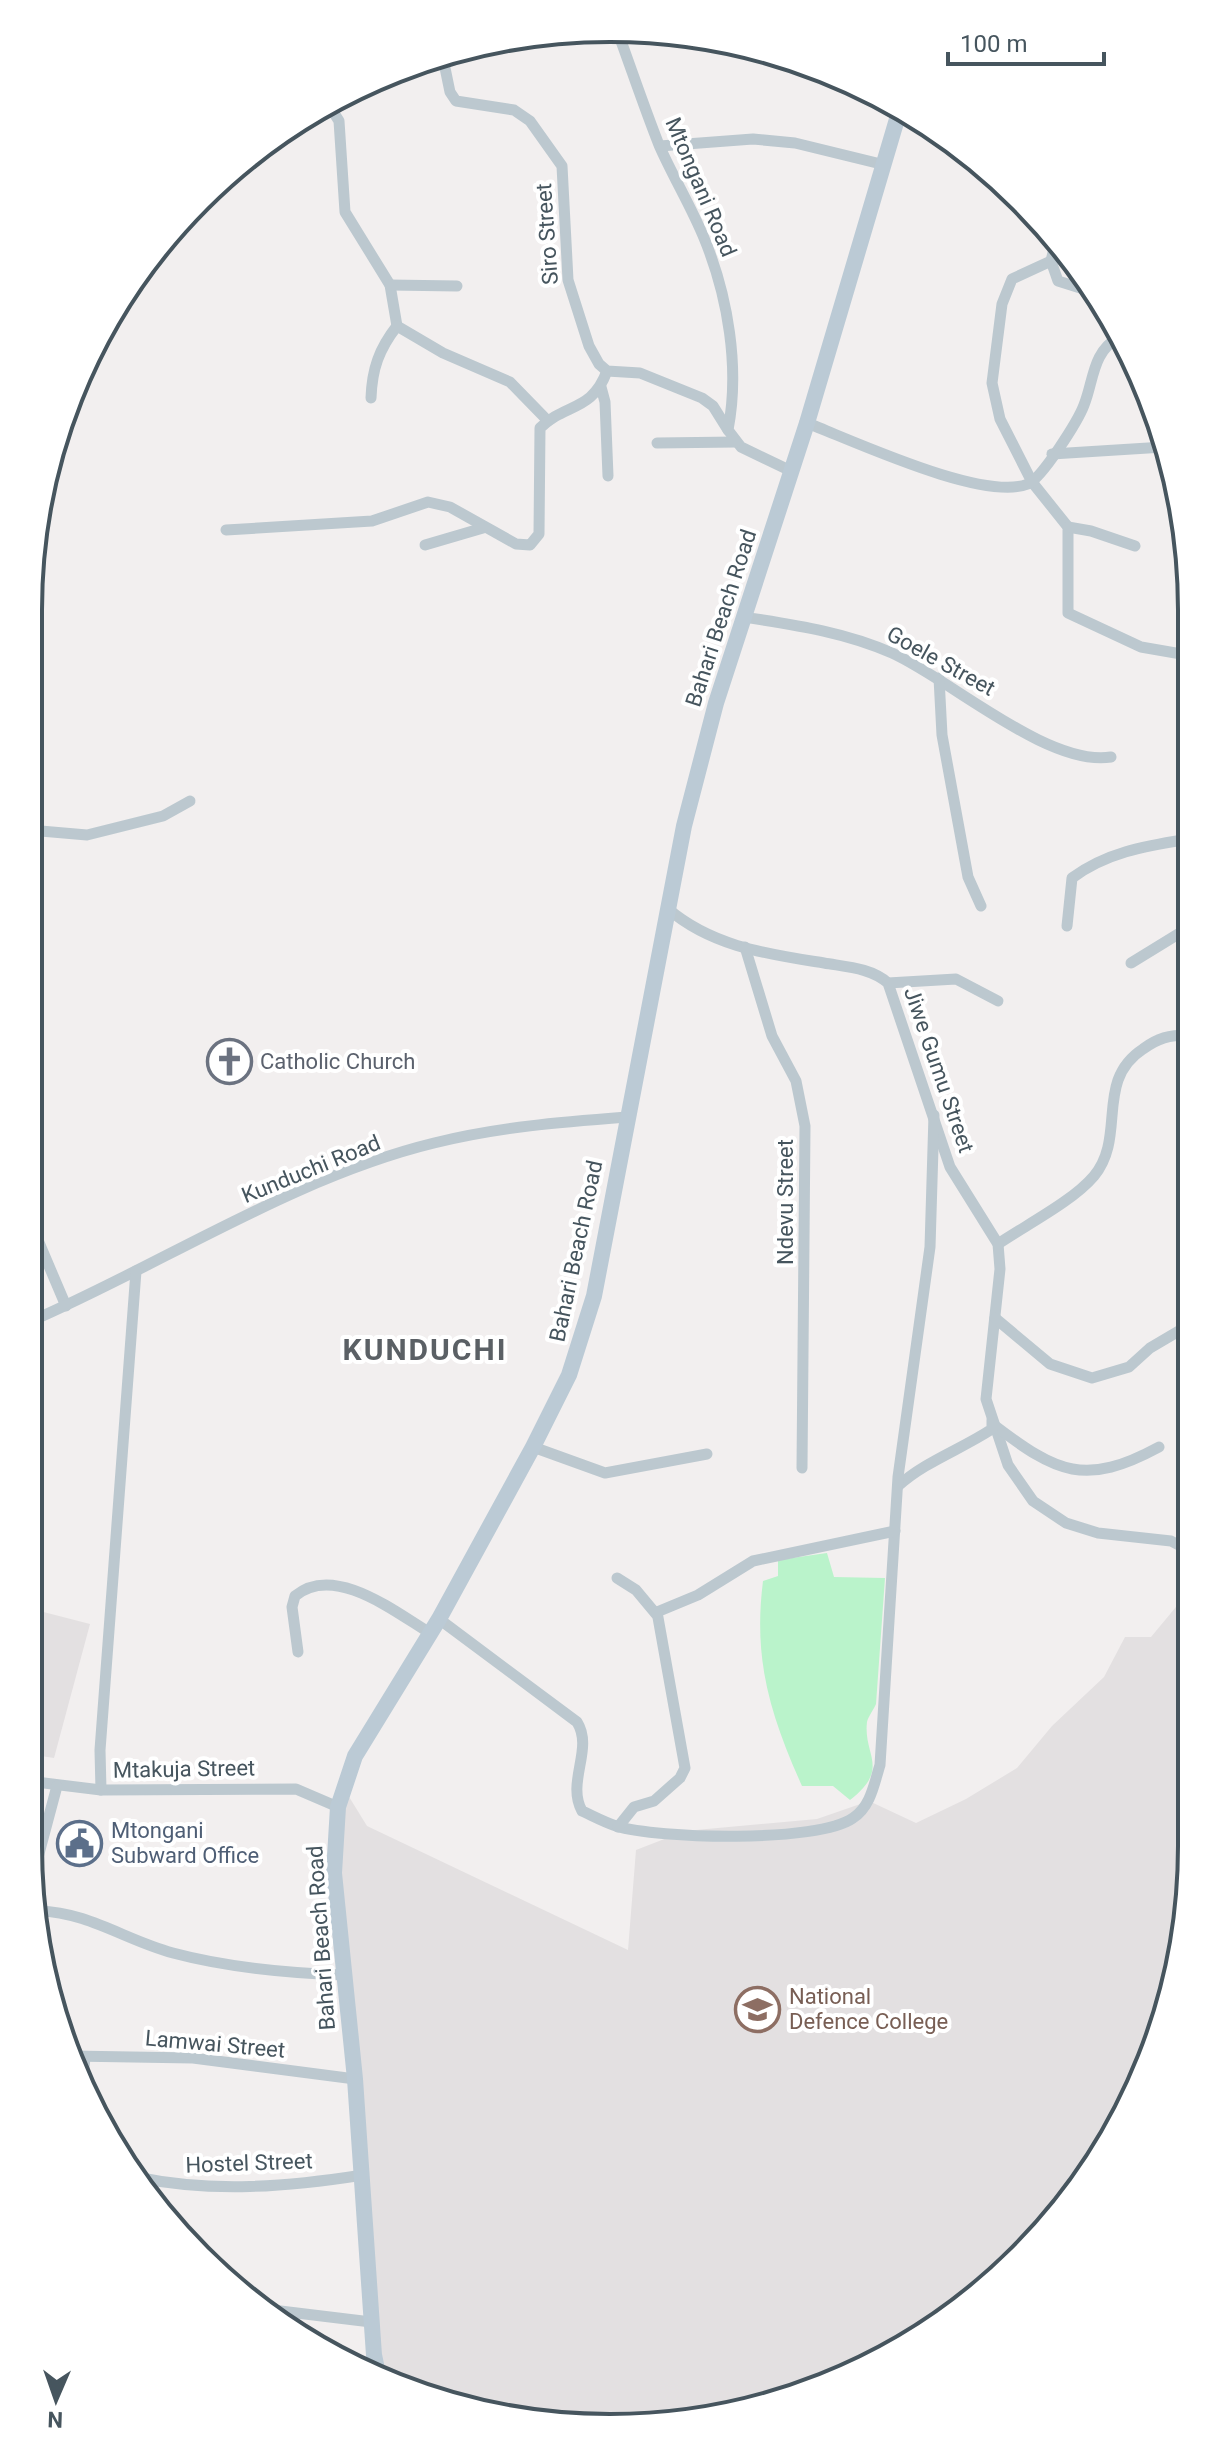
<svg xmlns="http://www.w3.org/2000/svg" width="1220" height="2456" font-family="Roboto,sans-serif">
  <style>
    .education { fill: #e3e0e1 }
    .green { fill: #baf3cb }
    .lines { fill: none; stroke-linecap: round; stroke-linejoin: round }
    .street { stroke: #bcc8cf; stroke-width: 11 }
    .secondary { stroke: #bbcad5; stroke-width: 16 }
    .labels { text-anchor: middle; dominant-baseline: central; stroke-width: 8; stroke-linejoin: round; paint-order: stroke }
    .street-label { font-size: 22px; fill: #46555e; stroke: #fff }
    .worship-label { font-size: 22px; fill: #5b616d; stroke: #fff; text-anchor: start }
    .service-label { font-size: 22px; fill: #4e5e75; stroke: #fff; text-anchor: start }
    .education-label { font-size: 22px; fill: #785e54; stroke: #fff; text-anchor: start }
    .district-label { font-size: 30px; font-weight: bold; letter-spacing: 2px; fill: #5b6065; stroke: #fff }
    .rim { fill: none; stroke: #46555e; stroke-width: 4 }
  </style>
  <rect width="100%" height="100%" fill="#f2efef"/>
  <g class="education">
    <polygon points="1190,1590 1191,1884 1172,1996 1132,2103 1022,2257 868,2368 686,2423 496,2417 379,2379 334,1873 343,1787 367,1826 628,1950 636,1850 685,1831 817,1819 869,1801 916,1823 966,1799 1017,1768 1052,1726 1104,1677 1125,1637 1151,1637"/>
    <polygon points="28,1608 90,1624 54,1758 28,1754"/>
  </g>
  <path class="green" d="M827 1553 834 1577 885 1578 876 1704C874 1709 868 1717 867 1722 863 1756 891 1768 850 1800L833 1786H802C770 1714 753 1660 763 1581L778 1576V1560Z"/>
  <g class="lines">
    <g class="street">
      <path d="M617 30C631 68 644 107 659 145 673 177 691 206 704 238 728 296 740 368 728 430L741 447 791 471"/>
      <polyline points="444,63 450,92 456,101 514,110 530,121 562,166 568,280 589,346 599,364 607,371 640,373 702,398 713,406 728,430"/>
      <polyline points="327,102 339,121 345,212 390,285 397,326 443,353 510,382 548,421"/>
      <polyline points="660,146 753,139 795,143 885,165"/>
      <polyline points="1056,240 1051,261 1058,281 1093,292"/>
      <polyline points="1051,261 1012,279 1002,304 992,383 1000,419 1032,482 1068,527 1068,613 1141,647 1187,655"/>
      <polyline points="390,285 457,286"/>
      <polyline points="601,387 605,402 608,476"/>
      <path d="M371 398C372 369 379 349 397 326"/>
      <path d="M807 423C854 441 984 502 1028 484 1042 478 1078 421 1084 405 1094 380 1092 352 1119 337"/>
      <polyline points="657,443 736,442"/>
      <polyline points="1052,454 1164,447"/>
      <polyline points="1068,527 1091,531 1135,546"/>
      <path d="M226 530 372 521 428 502 450 507 516 544 530 545 539 534 540 428C565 403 592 412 607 371"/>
      <polyline points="425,545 483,528"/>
      <path d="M744 617C795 625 845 632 892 653 950 679 1048 767 1111 757"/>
      <polyline points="939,678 942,735 968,877 981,906"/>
      <polyline points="29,830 87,835 163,816 190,801"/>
      <path d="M667 908C712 947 768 954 824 963 847 967 871 968 888 983L950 1167 998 1244 1000 1269 986 1399 1008 1465 1033 1501 1066 1523 1098 1533 1171 1541 1190 1551"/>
      <path d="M1067 926 1072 878C1107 852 1146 846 1188 839"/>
      <polyline points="745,947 772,1036 796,1081 805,1126 802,1468"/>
      <polyline points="1131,963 1188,928"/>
      <polyline points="888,983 956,979 998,1001"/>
      <polyline points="29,1219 66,1306"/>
      <path d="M998 1244C1026 1225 1073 1201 1094 1176 1127 1136 1094 1081 1143 1049 1158 1038 1169 1035 1188 1035"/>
      <polyline points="995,1318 1050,1364 1092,1378 1129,1367 1150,1348 1189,1325"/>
      <path d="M29 1322C161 1265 294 1177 434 1143 498 1127 562 1122 627 1117"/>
      <path d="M994 1425C1057 1473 1085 1487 1159 1447"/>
      <polyline points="533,1447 605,1473 707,1454"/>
      <path d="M898 1486C926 1461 960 1450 992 1429V1420"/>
      <polyline points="617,1578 636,1590 656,1614"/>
      <path d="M439 1619 577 1722C594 1749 566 1782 582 1811 593 1816 604 1822 616 1826 658 1839 818 1843 853 1818 871 1806 874 1784 880 1765L898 1477 930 1247 934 1115"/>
      <path d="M298 1652 292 1607 295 1596C334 1563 395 1612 430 1633"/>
      <polyline points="28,1781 101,1790 296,1789 338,1807"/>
      <polyline points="101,1790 100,1750 136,1271"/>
      <polyline points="618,1827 634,1807 654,1801 680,1778 685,1768 657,1612 698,1595 753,1561 895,1531"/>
      <polyline points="33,1876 57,1786"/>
      <path d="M39 1911C88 1912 127 1941 173 1953 229 1968 287 1973 344 1975"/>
      <polyline points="71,2056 193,2058 355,2079"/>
      <polyline points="83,2079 85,2057"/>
      <path d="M136 2177C212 2193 287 2187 363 2175"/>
      <polyline points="264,2309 371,2322"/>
    </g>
    <polyline class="secondary" points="379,2379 374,2355 355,2079 334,1873 338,1807 355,1756 439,1619 533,1447 569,1375 594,1296 684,826 716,703 807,423 900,109"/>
  </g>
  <defs>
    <symbol id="church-ring" viewBox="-11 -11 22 22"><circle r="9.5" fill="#fff" stroke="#6b7280" stroke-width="1.5"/><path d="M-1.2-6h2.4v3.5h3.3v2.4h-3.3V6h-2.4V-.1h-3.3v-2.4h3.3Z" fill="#6b7280"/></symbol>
    <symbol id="civic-ring" viewBox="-11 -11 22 22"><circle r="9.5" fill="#fff" stroke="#5c6f8a" stroke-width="1.5"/><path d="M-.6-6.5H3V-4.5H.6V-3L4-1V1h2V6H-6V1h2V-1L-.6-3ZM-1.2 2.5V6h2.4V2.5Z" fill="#5c6f8a"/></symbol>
    <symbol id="school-ring" viewBox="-11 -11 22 22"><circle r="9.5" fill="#fff" stroke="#8d6e63" stroke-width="1.5"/><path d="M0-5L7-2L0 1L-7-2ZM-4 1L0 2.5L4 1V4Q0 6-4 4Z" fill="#8d6e63"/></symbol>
  </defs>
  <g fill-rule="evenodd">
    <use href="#church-ring" x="204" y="1036" width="51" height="51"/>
    <use href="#civic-ring" x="54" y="1818" width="51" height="51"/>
    <use href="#school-ring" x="732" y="1984" width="51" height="51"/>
  </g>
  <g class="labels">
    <g class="street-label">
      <text transform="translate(701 187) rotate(67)">Mtongani Road</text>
      <text transform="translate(547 234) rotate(-94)">Siro Street</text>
      <text transform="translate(721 618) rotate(-72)">Bahari Beach Road</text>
      <text transform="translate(941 661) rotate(29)">Goele Street</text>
      <text transform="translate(939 1070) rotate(71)">Jiwe Gumu Street</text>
      <text transform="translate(311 1169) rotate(-22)">Kunduchi Road</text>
      <text transform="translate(785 1202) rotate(-90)">Ndevu Street</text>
      <text transform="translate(576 1251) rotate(-78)">Bahari Beach Road</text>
      <text transform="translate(184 1769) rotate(-1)">Mtakuja Street</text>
      <text transform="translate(321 1938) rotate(-94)">Bahari Beach Road</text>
      <text transform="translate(215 2044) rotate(5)">Lamwai Street</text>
      <text transform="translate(249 2163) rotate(-2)">Hostel Street</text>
    </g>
    <g class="worship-label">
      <text x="260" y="1061">Catholic Church</text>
    </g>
    <g class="service-label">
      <text x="111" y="1830">Mtongani<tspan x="111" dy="25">Subward Office</tspan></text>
    </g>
    <g class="education-label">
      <text x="789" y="1996">National<tspan x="789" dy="25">Defence College</tspan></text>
    </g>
    <g class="district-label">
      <text x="425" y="1349">KUNDUCHI</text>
    </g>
  </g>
  <path d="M0 0H1220V2456H0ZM610 42H610A568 568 0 0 1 1178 610V1846A568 568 0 0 1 610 2414H610A568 568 0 0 1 42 1846V610A568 568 0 0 1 610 42Z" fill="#fff" fill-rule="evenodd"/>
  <path class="rim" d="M610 42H610A568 568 0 0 1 1178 610V1846A568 568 0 0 1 610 2414H610A568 568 0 0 1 42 1846V610A568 568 0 0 1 610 42Z"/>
  <g transform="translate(56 2400) rotate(182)" stroke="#ffffff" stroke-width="6" paint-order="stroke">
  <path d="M0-6L14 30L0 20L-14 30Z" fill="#46555e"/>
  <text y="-12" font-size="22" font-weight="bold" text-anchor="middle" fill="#46555e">N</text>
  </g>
  <path d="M948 52v12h156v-12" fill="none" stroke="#46555e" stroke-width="4"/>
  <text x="960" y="52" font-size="24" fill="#46555e" stroke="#ffffff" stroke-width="6" paint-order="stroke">100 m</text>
</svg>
